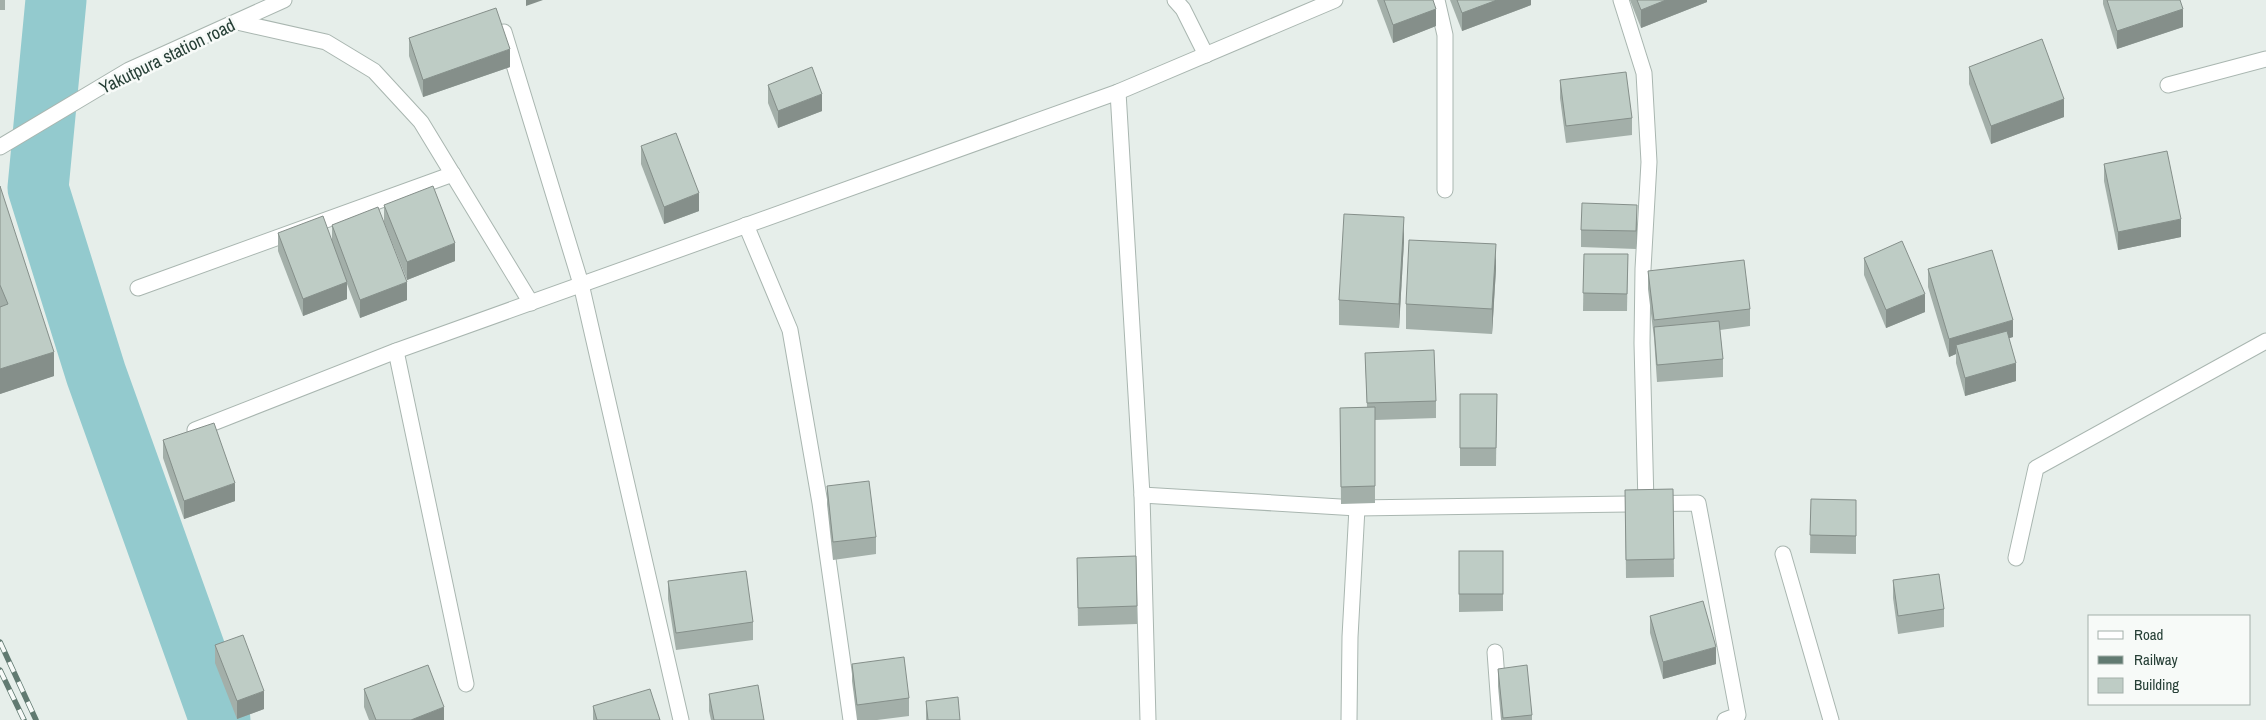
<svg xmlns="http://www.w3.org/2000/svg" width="2266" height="720" font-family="'Archivo Narrow',sans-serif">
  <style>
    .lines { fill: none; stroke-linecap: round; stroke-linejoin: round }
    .river { stroke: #93cace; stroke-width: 61 }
    .minor-casing { stroke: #a9b6b0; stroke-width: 17 }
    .minor { stroke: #fff; stroke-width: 15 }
    .rail-casing { stroke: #617a71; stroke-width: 5.5 }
    .rail { stroke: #f7faf8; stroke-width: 4; stroke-dasharray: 11; stroke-linecap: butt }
    .wall { fill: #a3afa9 }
    .shaded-wall { fill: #858f8a }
    .building { fill: #beccc5; stroke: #858f8a }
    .labels { text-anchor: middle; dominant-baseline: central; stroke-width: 5; stroke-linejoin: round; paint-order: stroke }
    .street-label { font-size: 18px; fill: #263f36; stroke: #f7faf8 }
  </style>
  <rect width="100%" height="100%" fill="#e6eeea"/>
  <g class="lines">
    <polyline class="river" points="56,0 38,188 96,374 220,720"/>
    <defs>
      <g id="minor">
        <polyline points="1175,0 1183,9 1206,55"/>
        <polyline points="1437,0 1445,35 1445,190"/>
        <polyline points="1621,0 1644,73 1649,162 1643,269 1642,343 1646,504"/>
        <polyline points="237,22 326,42 374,71 421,122 531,303"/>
        <polyline points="504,32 581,284 681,720"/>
        <polyline points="2168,85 2266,59"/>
        <polyline points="1118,92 1142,495 1148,720"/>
        <polyline points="0,147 129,70 284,0"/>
        <polyline points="746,225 790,330 820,503 851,720"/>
        <polyline points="138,288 453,174"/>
        <polyline points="396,351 466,684"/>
        <polyline points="195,430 396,351 1118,92 1335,0"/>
        <polyline points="1142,495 1357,508 1698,503 1738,715 1725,720"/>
        <polyline points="1783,554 1831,720"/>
        <polyline points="2016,558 2036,468 2266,341"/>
        <polyline points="1495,652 1500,720"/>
        <polyline points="1349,720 1350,637 1357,508"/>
      </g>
    </defs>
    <use href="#minor" class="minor-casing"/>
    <use href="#minor" class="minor"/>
    <defs>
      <g id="rail">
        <polyline points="0,642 36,720"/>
        <polyline points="0,670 24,720"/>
      </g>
    </defs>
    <use href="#rail" class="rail-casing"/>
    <use href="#rail" class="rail"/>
  </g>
  <g class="wall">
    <rect x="0" y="0" width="5" height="10"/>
    <polygon points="1377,0 1433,0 1436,26 1393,43"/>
    <polygon points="1450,0 1531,0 1531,5 1462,31"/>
    <polygon points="1630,0 1707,0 1707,2 1641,28"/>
    <polygon points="2103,0 2180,0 2183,27 2117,49 2103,4"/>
    <polygon points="409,38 510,67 423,97 409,56"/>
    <polygon points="1969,67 2064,117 1991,144 1969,84"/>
    <polygon points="1560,80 1632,118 1632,135 1566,143 1560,98"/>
    <polygon points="768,85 822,111 778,128 768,103"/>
    <polygon points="641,146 699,211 664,224 641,164"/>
    <polygon points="2104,164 2181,237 2118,250 2104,181"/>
    <polygon points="0,186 54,376 0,394"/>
    <polygon points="384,205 455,261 407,280 384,222"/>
    <polygon points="1637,222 1636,249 1581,247 1581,230"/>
    <polygon points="332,225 407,300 360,318 347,284 347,299 303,316 278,251 278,233 332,239"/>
    <polygon points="1404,241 1399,328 1339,325 1339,300"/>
    <polygon points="1584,254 1628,254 1627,311 1583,311"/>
    <polygon points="1864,258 1925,312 1886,328 1864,275"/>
    <polygon points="1496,269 1492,334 1406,329 1406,304"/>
    <polygon points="1928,269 2013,337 2009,338 2016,381 1965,396 1956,363 1956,354 1949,357 1928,287"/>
    <polygon points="1648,271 1750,309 1750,326 1720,330 1723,359 1723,377 1657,382 1654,338 1648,289"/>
    <polygon points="1365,353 1436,401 1436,418 1375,420 1375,503 1341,504 1340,408 1367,407"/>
    <polygon points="1460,394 1497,394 1496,466 1460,466"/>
    <polygon points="163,440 235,501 184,519 163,458"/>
    <polygon points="827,486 876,537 876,554 833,560 827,504"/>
    <polygon points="1673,489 1674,577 1626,578 1625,490"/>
    <polygon points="1811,499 1856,517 1856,554 1810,553"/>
    <polygon points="1459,551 1503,551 1503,611 1459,612"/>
    <polygon points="1077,558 1137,606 1137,624 1078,626"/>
    <polygon points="1893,580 1944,609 1944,627 1898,634 1893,598"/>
    <polygon points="668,581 753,622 753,640 676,650 668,599"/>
    <polygon points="1650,616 1716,664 1663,679 1650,633"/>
    <polygon points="215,645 264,709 237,719 215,663"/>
    <polygon points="852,664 909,698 909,716 877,720 857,720 852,681"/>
    <polygon points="1498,669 1532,715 1532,720 1501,720 1498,686"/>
    <polygon points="364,689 444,720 369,720 364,707"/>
    <polygon points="709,694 764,720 711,720 709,711"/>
    <polygon points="926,701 960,720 926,720"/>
    <polygon points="593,706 660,720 593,720"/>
  </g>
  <g class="shaded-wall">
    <polygon points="526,0 543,0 526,6"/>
    <polygon points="1497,0 1531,0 1531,5 1462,31 1462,13"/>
    <polygon points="1666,0 1707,0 1707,2 1641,28 1641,10"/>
    <polygon points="1436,9 1436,26 1393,43 1393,25"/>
    <polygon points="2183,9 2183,27 2117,49 2117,31"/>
    <polygon points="510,49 510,67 423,97 423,80"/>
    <polygon points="822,94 822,111 778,128 778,111"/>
    <polygon points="2064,99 2064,117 1991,144 1991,126"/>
    <polygon points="699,193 699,211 664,224 664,207"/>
    <polygon points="1637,205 1637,222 1636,249 1636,231"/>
    <polygon points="1404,217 1404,241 1399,328 1399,304"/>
    <polygon points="2181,219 2181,237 2118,250 2118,232"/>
    <polygon points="455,243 455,261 407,280 407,262"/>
    <polygon points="1496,244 1496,269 1492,334 1492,309"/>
    <polygon points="347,282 347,299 303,316 303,299"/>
    <polygon points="407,282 407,300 360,318 360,300"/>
    <polygon points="1925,294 1925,312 1886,328 1886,310"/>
    <polygon points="2013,320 2013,337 1958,354 1956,345 1956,354 1949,357 1949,339"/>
    <polygon points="54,352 54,376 0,394 0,369"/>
    <polygon points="2016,363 2016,381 1965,396 1965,378"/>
    <polygon points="235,483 235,501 184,519 184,501"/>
    <polygon points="1716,647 1716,664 1663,679 1663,662"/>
    <polygon points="264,691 264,709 237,719 237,701"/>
    <polygon points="444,707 444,720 411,720"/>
  </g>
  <g class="building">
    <polygon points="1384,0 1433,0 1436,9 1393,25"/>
    <polygon points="1457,0 1497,0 1462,13"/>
    <polygon points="1637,0 1666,0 1641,10"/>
    <polygon points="2107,0 2180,0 2183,9 2117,31"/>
    <polygon points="496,8 510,49 423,80 409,38"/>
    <polygon points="2042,39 2064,99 1991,126 1969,67"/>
    <polygon points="812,67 822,94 778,111 768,85"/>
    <polygon points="1626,72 1632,118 1566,126 1560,80"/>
    <polygon points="676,133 699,193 664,207 641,146"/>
    <polygon points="2167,151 2181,219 2118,232 2104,164"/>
    <polygon points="0,186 54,352 0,369 0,307 8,304 0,285"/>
    <polygon points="433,186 455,243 407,262 384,205"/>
    <polygon points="1582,203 1637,205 1636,231 1581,230"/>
    <polygon points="378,207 407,282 360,300 332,225"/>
    <polygon points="1344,214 1404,217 1399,304 1339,300"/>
    <polygon points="323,216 347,282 303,299 278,233"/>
    <polygon points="1409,240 1496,244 1492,309 1406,304"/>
    <polygon points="1902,241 1925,294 1886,310 1864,258"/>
    <polygon points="1992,250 2013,320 1949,339 1928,269"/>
    <polygon points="1584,254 1628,254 1627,294 1583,293"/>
    <polygon points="1744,260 1750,309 1654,320 1648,271"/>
    <polygon points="1719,321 1723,359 1657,365 1654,327"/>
    <polygon points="2007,331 2016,363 1965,378 1956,345"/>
    <polygon points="1434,350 1436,401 1367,403 1365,353"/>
    <polygon points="1460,394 1497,394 1496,448 1460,448"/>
    <polygon points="1375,407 1375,486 1341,487 1340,408"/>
    <polygon points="214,423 235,483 184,501 163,440"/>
    <polygon points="869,481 876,537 833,542 827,486"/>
    <polygon points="1673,489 1674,559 1626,560 1625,490"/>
    <polygon points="1811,499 1856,500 1856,536 1810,535"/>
    <rect x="1459" y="551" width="44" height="43"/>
    <polygon points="1136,556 1137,606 1078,608 1077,558"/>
    <polygon points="746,571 753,622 676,633 668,581"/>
    <polygon points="1939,574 1944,609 1898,616 1893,580"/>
    <polygon points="1703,601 1716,647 1663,662 1650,616"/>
    <polygon points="243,635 264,691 237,701 215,645"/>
    <polygon points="904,657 909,698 857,705 852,664"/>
    <polygon points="428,665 444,707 411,720 376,720 364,689"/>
    <polygon points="1527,665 1532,715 1503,718 1498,669"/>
    <polygon points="758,685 764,720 714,720 709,694"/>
    <polygon points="650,689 660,720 597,720 593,706"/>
    <polygon points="958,697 960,720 928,720 926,701"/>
  </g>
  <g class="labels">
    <g class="street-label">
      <text transform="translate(167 56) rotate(-26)">Yakutpura station road</text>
    </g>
  </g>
  <rect x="2088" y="615" width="162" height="90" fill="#f7faf8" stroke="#a3afaa"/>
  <rect x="2098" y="631" width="25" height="8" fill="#ffffff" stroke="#a3afaa"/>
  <text x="2134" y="640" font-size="15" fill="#263f36">Road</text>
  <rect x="2098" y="656" width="25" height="8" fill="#617a71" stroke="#a3afaa"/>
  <text x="2134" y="665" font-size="15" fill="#263f36">Railway</text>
  <rect x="2098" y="678" width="25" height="15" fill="#beccc5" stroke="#a3afaa"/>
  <text x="2134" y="690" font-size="15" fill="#263f36">Building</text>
</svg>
